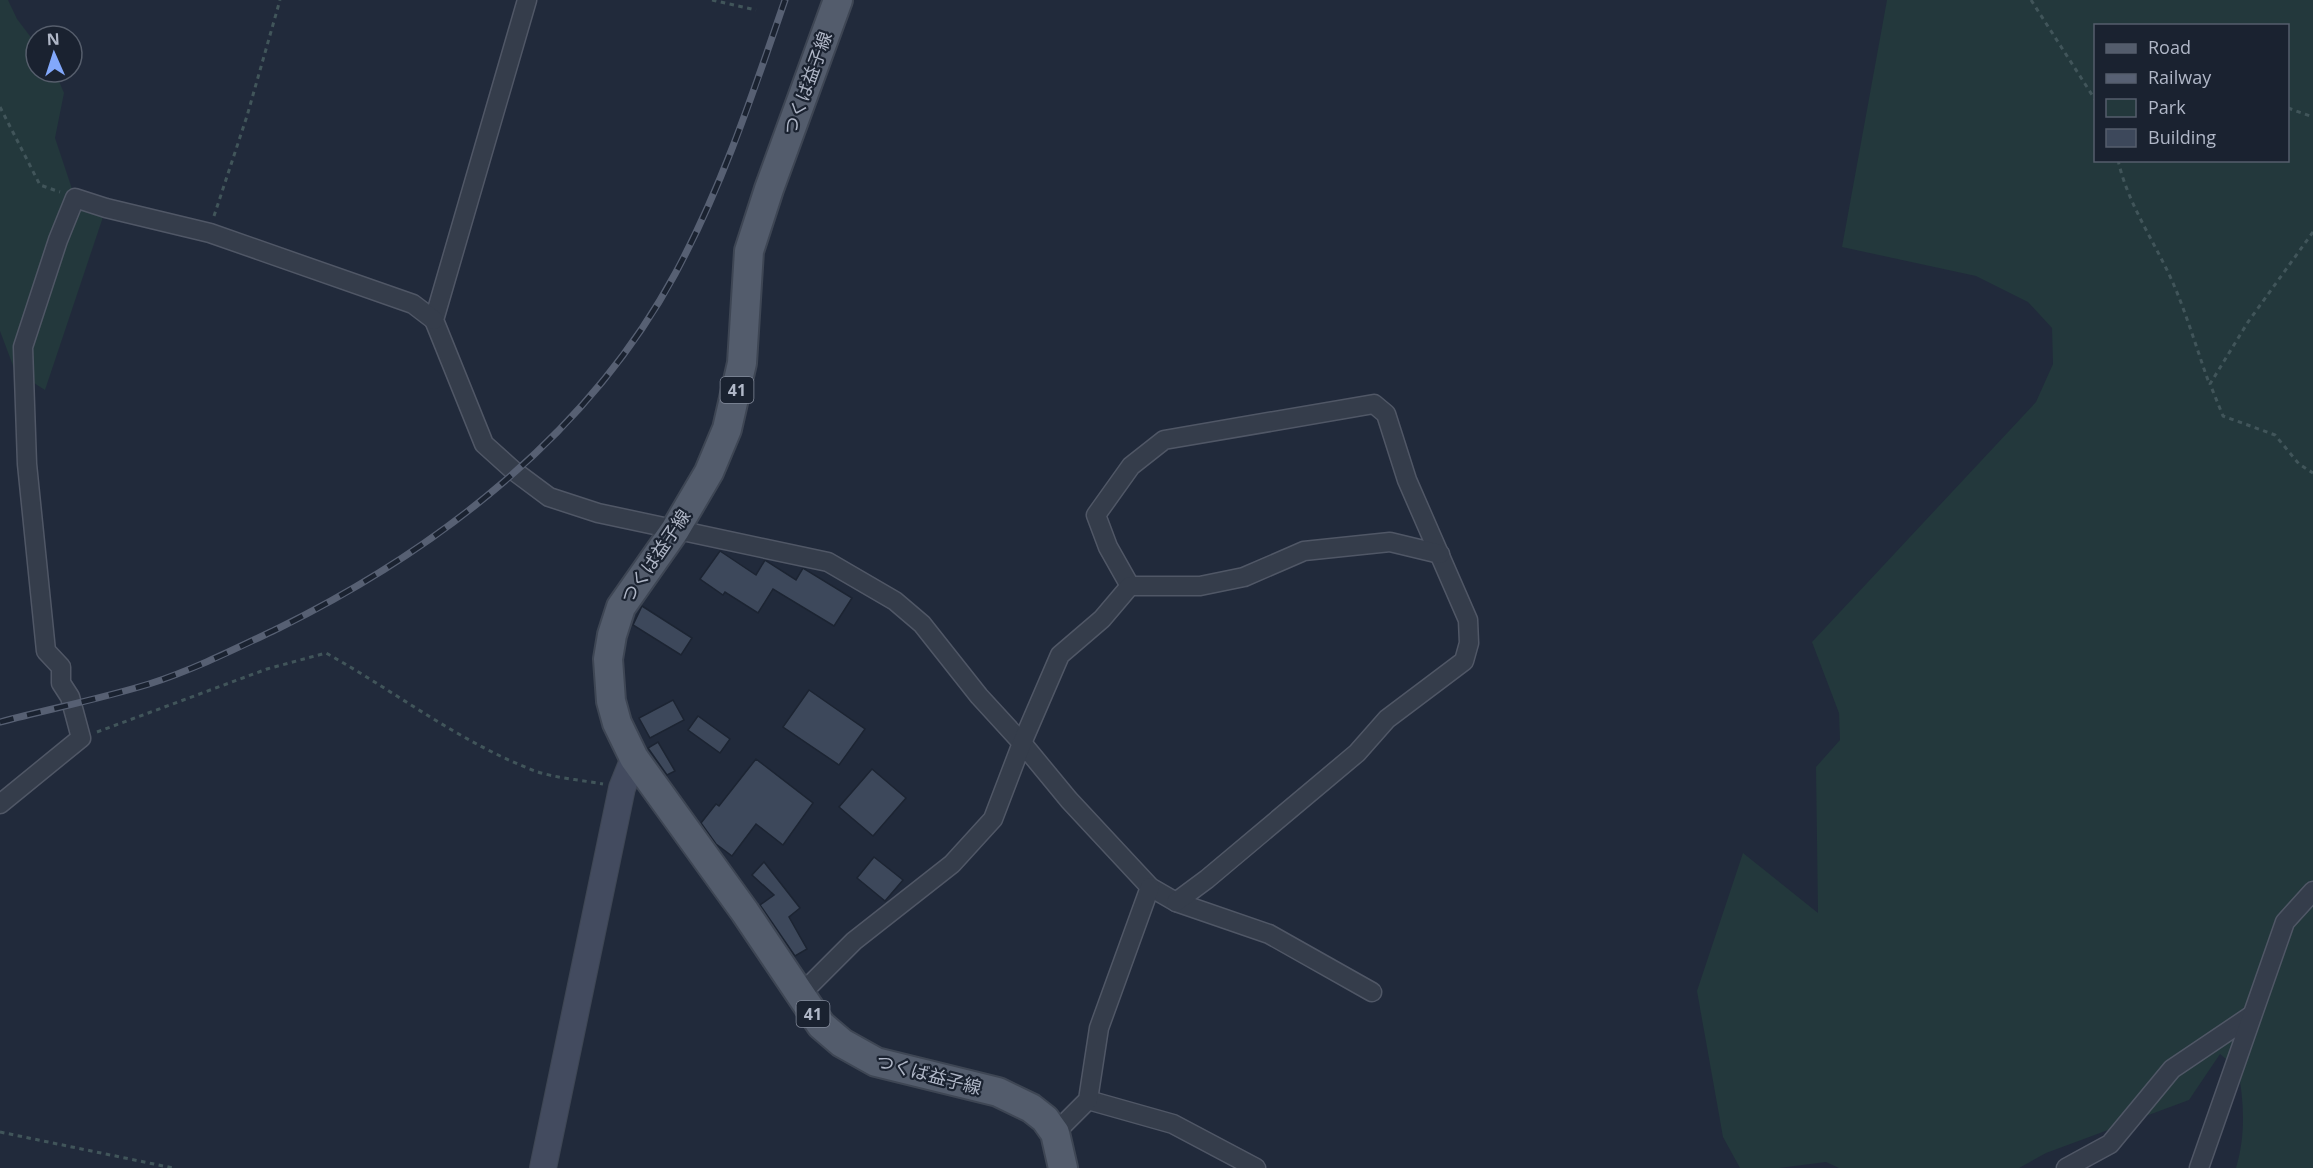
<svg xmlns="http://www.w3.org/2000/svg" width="2313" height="1168" font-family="'Open Sans','Noto Sans JP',sans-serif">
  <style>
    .green { fill: #23383c; fill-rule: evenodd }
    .building { fill: #3d485b; stroke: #1c2432; stroke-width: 1.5 }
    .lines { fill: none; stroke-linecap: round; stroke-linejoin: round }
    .street-casing { stroke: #505766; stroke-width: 21 }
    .secondary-casing { stroke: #3e4654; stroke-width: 28 }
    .primary-casing { stroke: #3e4654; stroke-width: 32 }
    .path { stroke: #41555a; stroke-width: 3; stroke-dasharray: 4.5 4.5; stroke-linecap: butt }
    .street { stroke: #353d4b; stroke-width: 18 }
    .secondary { stroke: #434b5f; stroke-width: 26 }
    .primary { stroke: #535c6c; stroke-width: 28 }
    .rail-casing { stroke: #576073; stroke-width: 7 }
    .rail { stroke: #1a2230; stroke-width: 4.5; stroke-dasharray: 14; stroke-linecap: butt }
    .labels { text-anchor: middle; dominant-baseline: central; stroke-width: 4.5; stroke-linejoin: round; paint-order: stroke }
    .shield { fill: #1a2230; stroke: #838a9a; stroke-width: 1.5 }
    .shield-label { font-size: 16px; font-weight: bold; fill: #b0b7c7 }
    .street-label { font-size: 18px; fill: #b0b7c7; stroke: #1a2230 }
  </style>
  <rect width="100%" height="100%" fill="#212a3b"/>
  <g class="green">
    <polygon points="0,0 8,0 17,19 36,44 36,72 55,72 64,93 55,138 75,198 106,208 45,390 15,371 0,331"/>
    <path d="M1887 0H2313V1168H2236C2246 1134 2244 1103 2238 1069L2220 1054 2189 1100 2046 1153 2019 1168H1839L1826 1162 1779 1168H1740L1723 1137 1697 991 1743 853 1818 913 1816 767 1840 740 1839 713 1812 642 2036 402 2053 364 2052 328 2028 302 1976 276 1842 247ZM2096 26H2288V160H2096Z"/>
  </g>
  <g class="building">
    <polygon points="720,551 756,575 765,560 796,580 803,568 852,598 834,626 773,589 758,613 725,592 723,595 700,579"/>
    <polygon points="642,606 692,638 681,655 633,625"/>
    <polygon points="809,690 865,729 839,765 783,727"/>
    <polygon points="673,700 684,720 650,738 639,718"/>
    <polygon points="698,716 730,739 720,753 688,730"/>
    <polygon points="658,742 675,771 667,775 648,748"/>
    <polygon points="756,759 813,803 783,845 756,824 732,856 716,844 701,823 716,804 719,806"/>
    <polygon points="872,769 906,798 873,836 839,807"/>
    <polygon points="874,857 903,880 885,901 857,878"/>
    <polygon points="764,862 800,908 789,917 807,949 795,956 760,905 774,895 752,875"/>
  </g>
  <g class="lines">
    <defs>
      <g id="street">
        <polyline points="527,0 434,320 484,444 514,471 549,497 598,513 828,562 895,601 922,624 979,696 1022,743 1069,800 1150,887 1176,902 1269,934 1372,992"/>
        <polyline points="1130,586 1108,547 1096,515 1131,466 1164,440 1374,404 1386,414 1407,480 1468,620 1469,643 1464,661 1387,719 1357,753 1207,879 1176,902"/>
        <polyline points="0,804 81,738 70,697 61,683 61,667 46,651 27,464 23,347 58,240 75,198 106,208 210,233 413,304 434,320"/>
        <polyline points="800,995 854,941 952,864 993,819 1022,743 1060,655 1102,619 1130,586 1200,586 1244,577 1304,551 1390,542 1440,554"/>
        <polyline points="1088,1100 1173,1124 1256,1168"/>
        <polyline points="1055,1133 1088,1100 1099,1028 1150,887"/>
        <polyline points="2066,1168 2110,1144 2172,1069 2252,1015"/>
        <polyline points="2199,1168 2285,922 2313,891"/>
      </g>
      <polyline id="secondary" points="543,1168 622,788 634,758"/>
      <polyline id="primary" points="838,0 769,189 749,251 742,363 727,429 709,472 675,530 621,607 612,635 608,659 611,701 617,723 634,758 745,912 821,1025 842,1043 876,1062 998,1092 1031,1108 1045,1119 1055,1133 1063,1168"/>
    </defs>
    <use href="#street" class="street-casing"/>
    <use href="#secondary" class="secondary-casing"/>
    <use href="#primary" class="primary-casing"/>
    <g class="path">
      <polyline points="712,0 756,10"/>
      <polyline points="2031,0 2096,101"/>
      <polyline points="0,107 40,185 60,192"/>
      <polyline points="2288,108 2313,117"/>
      <path d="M2118 160C2128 205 2155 242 2173 283 2187 315 2197 350 2209 383"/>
      <polyline points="214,216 247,116 280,0"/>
      <polyline points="2313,232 2248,322 2210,384 2223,416 2275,435 2299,464 2313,473"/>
      <path d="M97 732 267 669 326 653C396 692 459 742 535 771 555 778 581 780 603 784"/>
      <polyline points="0,1132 173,1168"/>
    </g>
    <use href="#street" class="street"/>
    <use href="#secondary" class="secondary"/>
    <use href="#primary" class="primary"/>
    <defs>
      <path id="rail" d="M0 722C49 709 100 699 149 684 193 670 237 648 279 628 439 549 589 433 675 274 722 187 753 93 785 0"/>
    </defs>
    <use href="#rail" class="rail-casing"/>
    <use href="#rail" class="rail"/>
  </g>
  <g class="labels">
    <g class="shield">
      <rect x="720.5" y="377" width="33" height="26" rx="4.5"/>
      <rect x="796.5" y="1001" width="33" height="26" rx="4.5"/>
    </g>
    <g class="shield-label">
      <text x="737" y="390">41</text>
      <text x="813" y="1014">41</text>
    </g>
    <g class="street-label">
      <text transform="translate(807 83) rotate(-70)">つくば益子線</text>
      <text transform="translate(655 556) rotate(-56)">つくば益子線</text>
      <text transform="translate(929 1074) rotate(15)">つくば益子線</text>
    </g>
  </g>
  <rect x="2094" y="24" width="195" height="138" fill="#1a2230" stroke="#565e6c" stroke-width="1.5"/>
  <rect x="2106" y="44" width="30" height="9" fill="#535c6c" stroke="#565e6c" stroke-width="1.5"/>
  <text x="2148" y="54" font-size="18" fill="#b0b7c7">Road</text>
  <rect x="2106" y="74" width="30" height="9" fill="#576073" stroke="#565e6c" stroke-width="1.5"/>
  <text x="2148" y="84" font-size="18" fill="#b0b7c7">Railway</text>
  <rect x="2106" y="99" width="30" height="18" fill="#23383c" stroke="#565e6c" stroke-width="1.5"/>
  <text x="2148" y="114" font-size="18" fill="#b0b7c7">Park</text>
  <rect x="2106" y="129" width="30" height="18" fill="#3d485b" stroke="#565e6c" stroke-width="1.5"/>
  <text x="2148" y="144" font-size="18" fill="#b0b7c7">Building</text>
  <g transform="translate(54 54) rotate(357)"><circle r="28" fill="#1a2230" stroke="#565e6c" stroke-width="1.5"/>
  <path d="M0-4.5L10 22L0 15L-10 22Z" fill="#82a8fb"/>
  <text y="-9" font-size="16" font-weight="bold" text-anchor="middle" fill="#b0b7c7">N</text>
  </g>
</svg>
